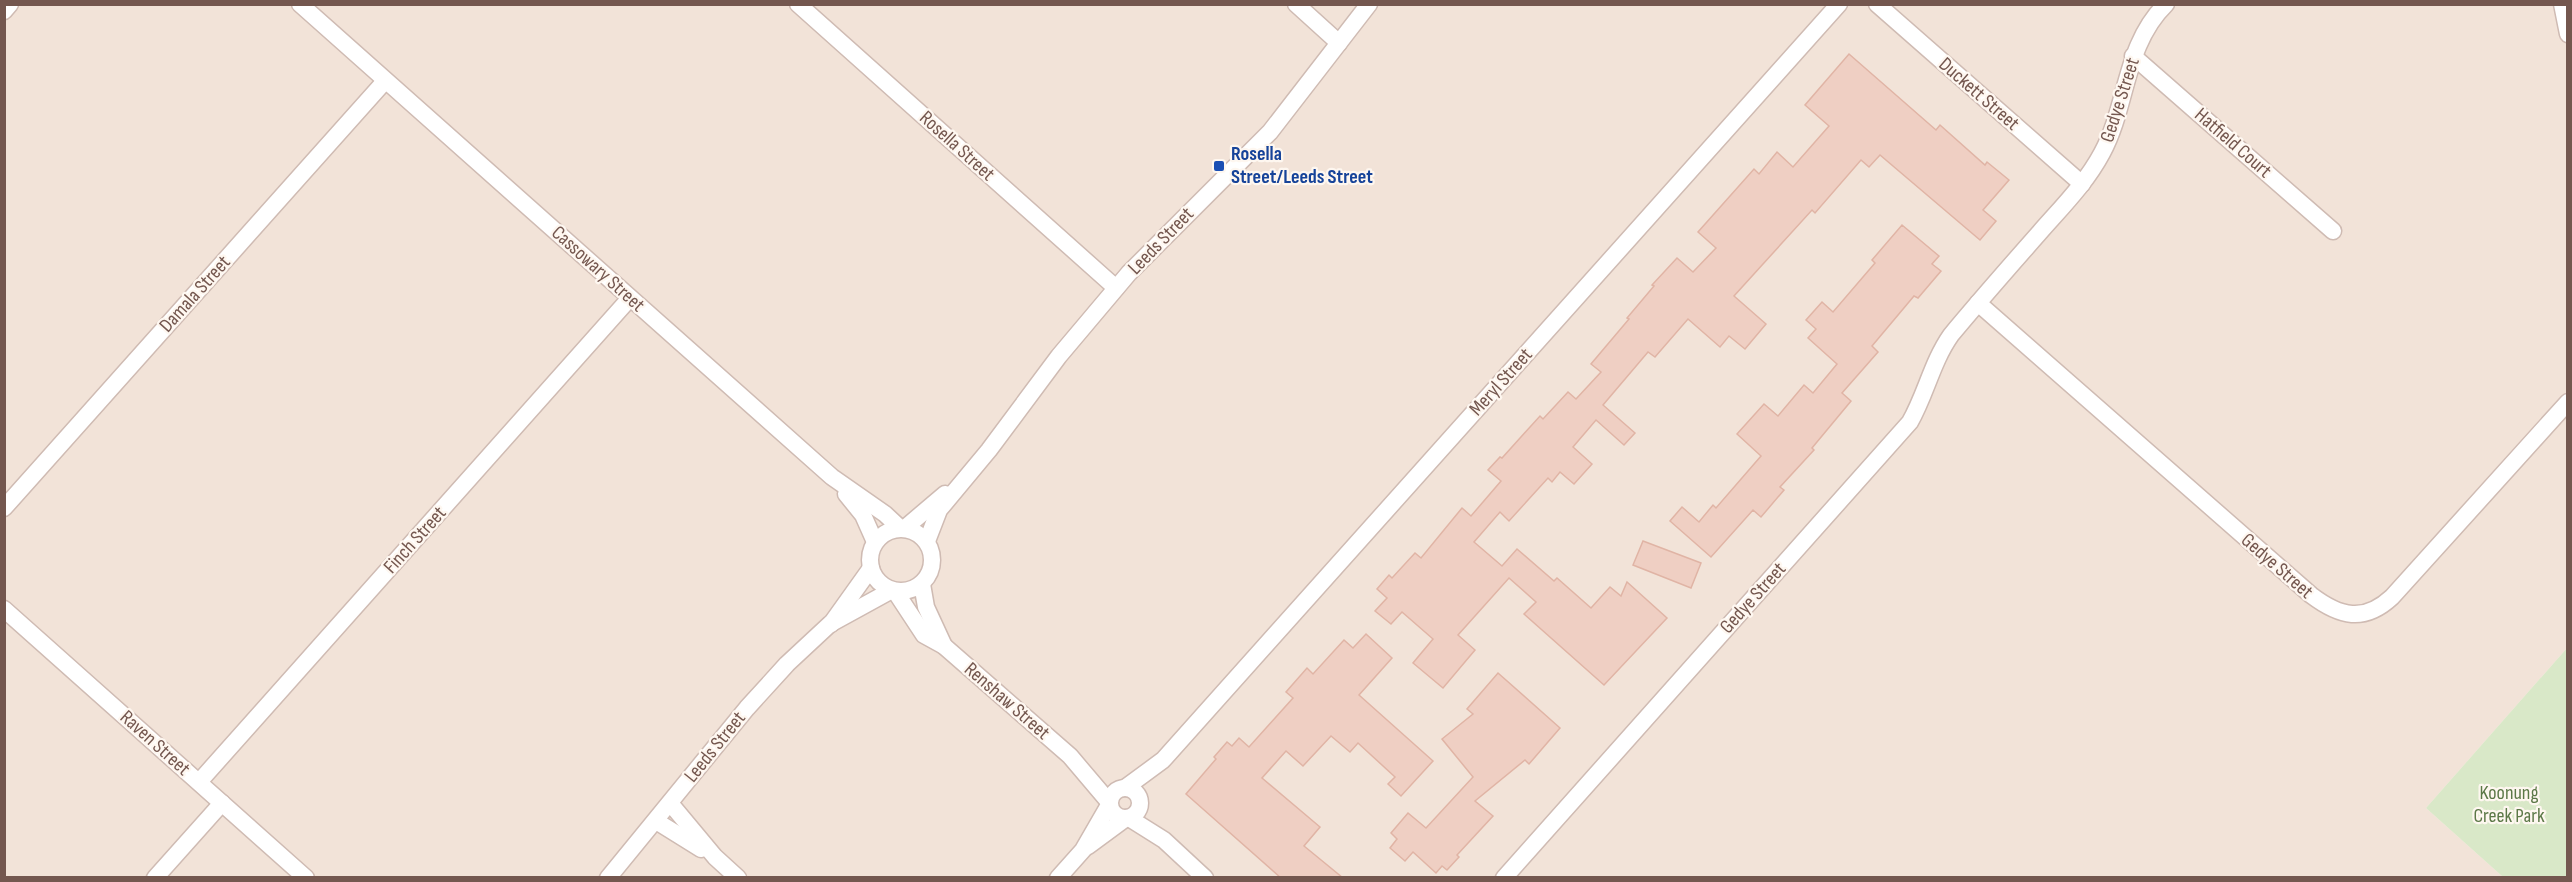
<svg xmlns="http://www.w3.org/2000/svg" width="2572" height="882" font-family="'Sofia Sans Condensed',sans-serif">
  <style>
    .residential { fill: #f2e3d8 }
    .green { fill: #d9e8c8 }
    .building { fill: #efcfc3; stroke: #e0b4a5; stroke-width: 1.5 }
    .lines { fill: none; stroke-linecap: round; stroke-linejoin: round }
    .street-casing { stroke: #cfbbb3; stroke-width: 19 }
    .street { stroke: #fff; stroke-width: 16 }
    .transit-dot { fill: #1a4fb4; stroke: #fef7f0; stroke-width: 2 }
    .labels { text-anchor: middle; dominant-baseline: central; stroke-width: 4.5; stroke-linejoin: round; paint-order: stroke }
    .street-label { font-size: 20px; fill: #74574f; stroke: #fef7f0 }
    .transit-label { font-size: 20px; font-weight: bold; fill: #164399; stroke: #fef7f0; text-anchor: start }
    .park-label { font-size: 20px; fill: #5c7847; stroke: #fef7f0 }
  </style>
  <rect width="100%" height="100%" fill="#fbf2ea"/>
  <polygon class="residential" points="5,5 2567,5 2567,648 2426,808 2503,877 5,878"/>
  <polygon class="green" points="2567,648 2567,877 2503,877 2426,808"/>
  <g class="building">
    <polygon points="1849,54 1936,130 1940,125 1985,165 1987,162 2009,180 1983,210 1996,221 1980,240 1880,155 1869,167 1861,160 1815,213 1812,210 1734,296 1766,324 1745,349 1729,336 1720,347 1688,319 1655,357 1648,352 1603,405 1635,433 1624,445 1596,420 1573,447 1592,464 1574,484 1560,472 1552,482 1548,478 1509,521 1500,512 1474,542 1502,566 1517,549 1554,581 1557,578 1591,608 1610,587 1621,596 1627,582 1667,618 1604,685 1524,614 1536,602 1509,578 1458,635 1475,650 1443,688 1413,663 1433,639 1402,612 1391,624 1375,611 1387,598 1377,589 1389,575 1392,578 1415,553 1421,558 1462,508 1471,516 1501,481 1488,470 1500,457 1502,458 1540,416 1543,419 1568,392 1576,399 1601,372 1591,364 1629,319 1627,318 1654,286 1652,285 1677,258 1693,272 1716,248 1698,232 1754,169 1759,174 1777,152 1793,167 1829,126 1805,105"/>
    <polygon points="1902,225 1939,256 1932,264 1941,271 1918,298 1914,296 1872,346 1878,352 1842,393 1851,401 1812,448 1814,450 1780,487 1784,490 1761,517 1753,510 1711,557 1670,521 1682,507 1699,522 1713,505 1716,508 1761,456 1737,434 1764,404 1778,416 1804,385 1813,393 1837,364 1808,338 1816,329 1806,320 1822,302 1833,312 1875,263 1872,260"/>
    <polygon points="1643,541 1701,563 1691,588 1633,565"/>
    <polygon points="1366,634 1392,658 1359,695 1433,761 1401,796 1388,784 1395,777 1358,743 1350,752 1331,736 1303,766 1286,751 1262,778 1320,827 1304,846 1343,878 1281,878 1186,794 1216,759 1214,757 1227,742 1232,746 1239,738 1249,747 1293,698 1286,692 1307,668 1313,674 1344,640 1353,648"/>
    <polygon points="1498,673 1560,728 1529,764 1525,760 1475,801 1493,816 1457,855 1459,857 1447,870 1442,866 1436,873 1413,852 1405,861 1390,848 1397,839 1391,833 1408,813 1426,828 1473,777 1442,739 1473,714 1467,709"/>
  </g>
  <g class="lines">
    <defs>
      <g id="street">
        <polyline points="300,4 832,477 885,514 900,528"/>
        <polyline points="798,4 1116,288"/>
        <polyline points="1296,4 1339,43"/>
        <polyline points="1877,4 2082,184"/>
        <polyline points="2562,4 2568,34"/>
        <polyline points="4,11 10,4"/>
        <polyline points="2133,56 2333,231"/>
        <path d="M1978 303 2311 595C2340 617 2364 623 2392 597L2568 402"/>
        <polyline points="846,494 863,515 875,542"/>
        <polyline points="4,508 385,81"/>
        <polyline points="905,528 945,494"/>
        <circle cx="901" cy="560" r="31"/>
        <polyline points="927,541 939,510 989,450 1059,356 1129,273 1270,132 1369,4"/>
        <polyline points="922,584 926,607 944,646"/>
        <polyline points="895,591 924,635 944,646 1070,756 1109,802"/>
        <polyline points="4,609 306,878"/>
        <polyline points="831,624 871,568"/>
        <polyline points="199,782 630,298"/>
        <polyline points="1125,788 1163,760 1839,4"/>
        <circle cx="1125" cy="803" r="15"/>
        <polyline points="670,803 715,857 738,878"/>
        <polyline points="1129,818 1164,840 1205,878"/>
        <polyline points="656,821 701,849"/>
        <polyline points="1088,846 1126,818"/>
        <polyline points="155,878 222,803"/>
        <polyline points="608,878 747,708 787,664 830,624 892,590"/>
        <polyline points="1058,878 1083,850 1109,805"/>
        <path d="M1504 878 1910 422C1926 394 1932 362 1951 335 1980 300 2010 266 2040 232 2062 207 2086 183 2102 153 2128 105 2124 45 2166 4"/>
      </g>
    </defs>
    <use href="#street" class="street-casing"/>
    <use href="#street" class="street"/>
  </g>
  <rect class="transit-dot" x="1213" y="160" width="12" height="12" rx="3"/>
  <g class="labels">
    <g class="street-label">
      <text transform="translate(1979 94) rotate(41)">Duckett Street</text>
      <text transform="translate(2120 100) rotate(-72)">Gedye Street</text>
      <text transform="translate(2233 143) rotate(41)">Hatfield Court</text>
      <text transform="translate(957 146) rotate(42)">Rosella Street</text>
      <text transform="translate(1161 241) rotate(-46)">Leeds Street</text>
      <text transform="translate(598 269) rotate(42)">Cassowary Street</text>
      <text transform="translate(195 294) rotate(-48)">Damala Street</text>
      <text transform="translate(1501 382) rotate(-48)">Meryl Street</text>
      <text transform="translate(415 540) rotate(-48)">Finch Street</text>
      <text transform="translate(2277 566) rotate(41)">Gedye Street</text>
      <text transform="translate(1753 598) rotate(-48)">Gedye Street</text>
      <text transform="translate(1007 701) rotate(41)">Renshaw Street</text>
      <text transform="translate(155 743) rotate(42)">Raven Street</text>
      <text transform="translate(715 747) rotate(-51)">Leeds Street</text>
    </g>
    <g class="transit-label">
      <text x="1231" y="154">Rosella<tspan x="1231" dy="23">Street/Leeds Street</tspan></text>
    </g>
    <g class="park-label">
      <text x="2509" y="793">Koonung<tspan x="2509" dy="23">Creek Park</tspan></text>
    </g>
  </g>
  <rect width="2572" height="882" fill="none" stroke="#74574f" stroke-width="12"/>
</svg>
